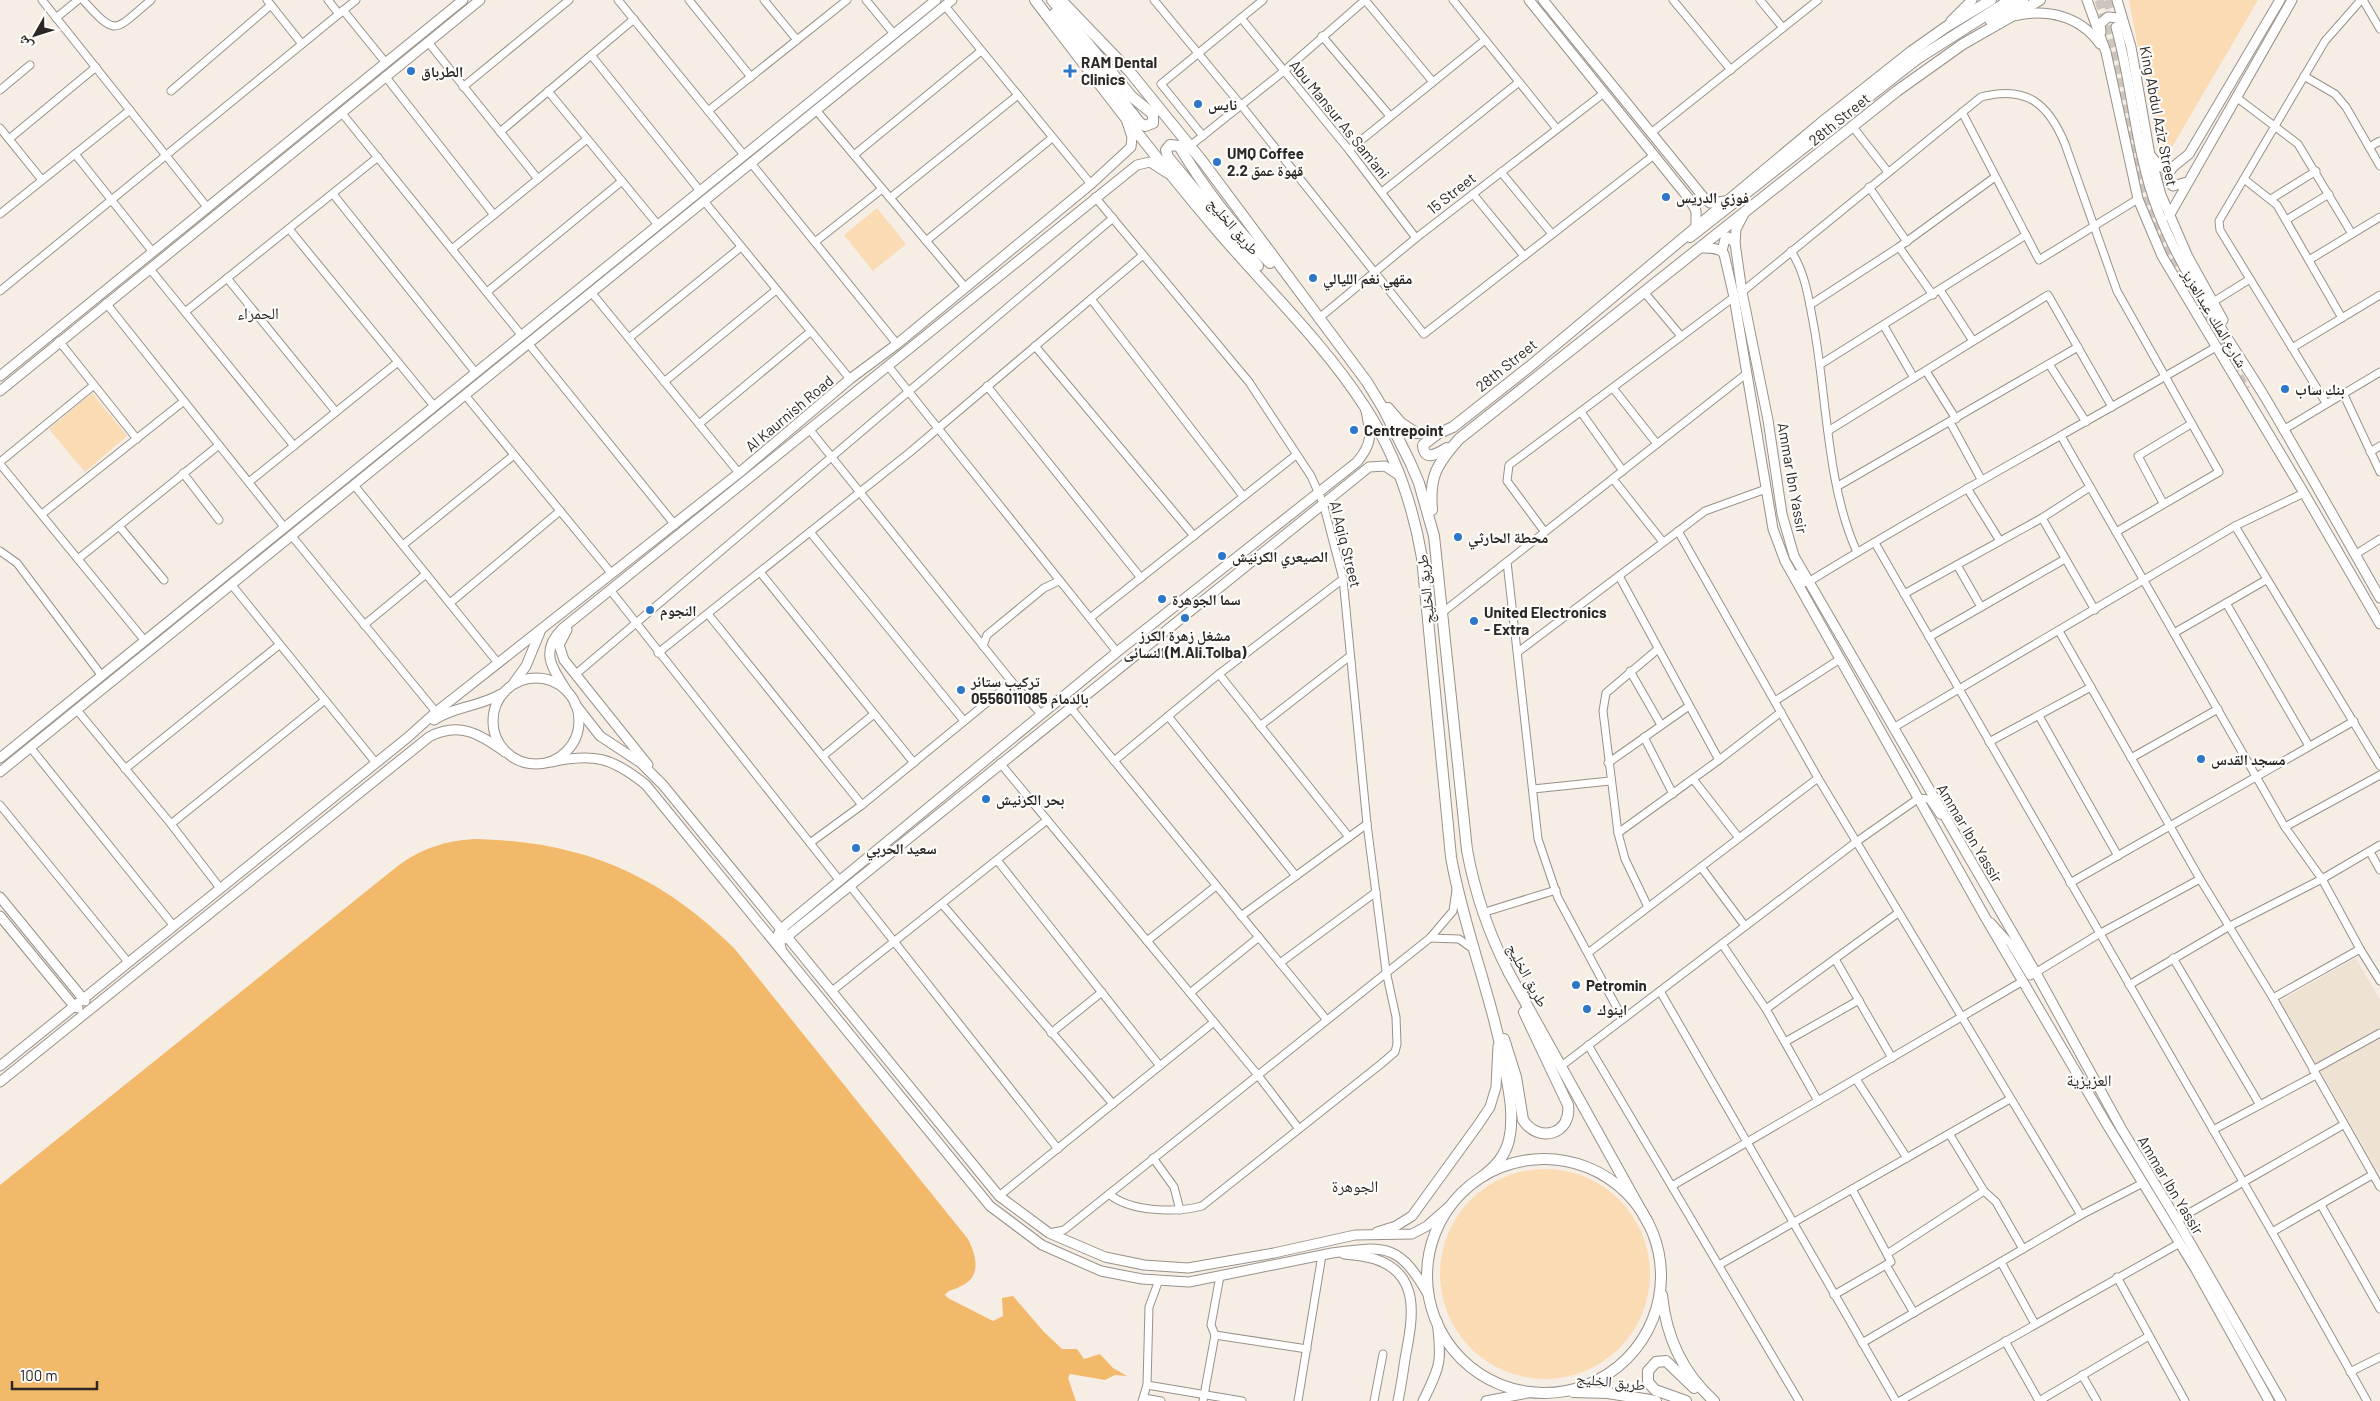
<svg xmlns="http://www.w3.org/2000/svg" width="2380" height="1401" font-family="Barlow,'Noto Naskh Arabic',sans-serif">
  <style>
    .built { fill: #eee2d2 }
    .green { fill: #fadbb3 }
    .water { fill: #f3b96a }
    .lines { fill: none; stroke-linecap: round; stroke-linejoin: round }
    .tertiary-tunnel { stroke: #cdc6be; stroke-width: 9; stroke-dasharray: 9 4.5; stroke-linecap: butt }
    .minor-casing { stroke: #999189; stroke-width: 9 }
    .tertiary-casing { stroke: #999189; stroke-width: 11 }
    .primary-casing { stroke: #999189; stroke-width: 12 }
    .minor { stroke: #fff; stroke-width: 7 }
    .tertiary { stroke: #fff; stroke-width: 9 }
    .primary { stroke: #fff; stroke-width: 10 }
    .poi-dot { fill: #2e77c8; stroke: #fefcfb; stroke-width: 2 }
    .labels { text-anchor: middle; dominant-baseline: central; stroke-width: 4.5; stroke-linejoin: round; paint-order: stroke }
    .poi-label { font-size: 15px; font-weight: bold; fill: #2a2724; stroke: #fefcfb; text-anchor: start }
    .street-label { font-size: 15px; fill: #2a2724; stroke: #fefcfb }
    .neighbourhood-label { font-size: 16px; fill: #2a2724; stroke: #fefcfb }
  </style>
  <rect width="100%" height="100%" fill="#f6eee5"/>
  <polygon class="built" points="2356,958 2380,1000 2380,1175 2280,1001"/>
  <g class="green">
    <polygon points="2129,0 2258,0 2168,154 2165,156 2158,152"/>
    <polygon points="877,208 906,244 873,271 844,235"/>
    <polygon points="92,393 127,436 85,472 49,429"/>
    <circle cx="1545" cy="1274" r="105"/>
  </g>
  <path class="water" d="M474 839C581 841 658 873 734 948L968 1239C977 1257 982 1278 959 1287 954 1290 949 1289 945 1295L948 1298 993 1321 1003 1316 1002 1298 1013 1296 1044 1332 1062 1349H1077L1084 1359 1100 1354 1113 1368 1127 1376 1115 1375 1105 1380 1070 1374 1068 1378 1076 1401H0V1185L399 865C423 848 445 841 474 839Z"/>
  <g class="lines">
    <g class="tertiary-tunnel">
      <polyline points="2099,0 2121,76 2138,174 2157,230 2246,389"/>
      <polyline points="2107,0 2115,24"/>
    </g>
    <defs>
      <g id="minor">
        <polyline points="42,0 207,207"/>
        <path d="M83 0C117 38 114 31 151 0"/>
        <polyline points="267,0 302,44"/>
        <polyline points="328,0 339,14"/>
        <polyline points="618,0 744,155"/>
        <polyline points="689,0 751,77"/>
        <polyline points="764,0 797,40"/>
        <polyline points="866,0 894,34"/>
        <polyline points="1154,0 1241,105 1424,334 1654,155"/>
        <polyline points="1453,0 1557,129"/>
        <polyline points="1673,0 1731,70"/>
        <polyline points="1760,0 1783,28"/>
        <polyline points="2363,0 2380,29"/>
        <polyline points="945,6 1091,184"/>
        <polyline points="343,10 386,63"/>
        <polyline points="56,18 78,0"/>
        <polyline points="1241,18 1349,150 1416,238"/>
        <polyline points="1322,36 1390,116"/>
        <polyline points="428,42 538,179"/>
        <polyline points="591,55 700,191"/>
        <polyline points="385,76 494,215"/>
        <polyline points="2304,76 2335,94 2346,107 2380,166"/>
        <polyline points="463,87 569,0"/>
        <polyline points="0,90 30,65"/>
        <polyline points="171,91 271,5"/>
        <polyline points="548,91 658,225"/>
        <polyline points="2236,97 2298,144 2352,234"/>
        <polyline points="816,110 965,287"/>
        <polyline points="708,111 847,0"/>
        <polyline points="341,112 522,336"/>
        <polyline points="1962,112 2039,260 2138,199"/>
        <polyline points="1853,127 1888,172"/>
        <polyline points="0,128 42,180"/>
        <polyline points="500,132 634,19"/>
        <polyline points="1651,133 1818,0"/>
        <polyline points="1203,136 1161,84 1263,0"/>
        <polyline points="9,139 96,67"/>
        <polyline points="1190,146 1284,71 1365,0 1433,82"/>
        <polyline points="2369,147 2380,141"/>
        <polyline points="1349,150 1485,40"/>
        <polyline points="75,154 152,251"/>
        <polyline points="854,155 981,51"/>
        <polyline points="751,163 897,344"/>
        <polyline points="1501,172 1552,234"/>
        <polyline points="2244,179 2277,205 2342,318"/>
        <polyline points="1869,187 1907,242"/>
        <polyline points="1382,192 1519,82"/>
        <polyline points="333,194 476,373"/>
        <polyline points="1473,194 1524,256"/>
        <path d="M1095 197 1249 382 1311 476 1323 503 1343 579 1367 824 1386 971 1396 1017 1397 1044 1395 1052 1381 1064 1202 1206C1176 1213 1130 1212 1109 1194"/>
        <polyline points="890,198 1018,95"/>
        <polyline points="2271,199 2316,171"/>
        <polyline points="704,201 850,379"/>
        <polyline points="0,214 130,110"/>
        <polyline points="2286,220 2329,194"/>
        <polyline points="289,229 434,406"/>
        <polyline points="926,241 1052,138"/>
        <polyline points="815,242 882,189"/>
        <polyline points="1899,247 1933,295"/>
        <polyline points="452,249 587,139"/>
        <path d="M1791 251C1806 274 1809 301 1814 327 1827 399 1827 487 1857 552"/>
        <polyline points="2309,260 2380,217"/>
        <polyline points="150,269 294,446"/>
        <polyline points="227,278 336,412"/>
        <polyline points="1940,290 1973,341"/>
        <polyline points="0,291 356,0"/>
        <polyline points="487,292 622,181"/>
        <polyline points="591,292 739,473"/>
        <polyline points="1644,292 1681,336"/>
        <path d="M1742 292 1981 97C2026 85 2048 103 2065 144L2117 291 2219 472 2116 532"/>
        <polyline points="1091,299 1243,496"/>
        <polyline points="2213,302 2250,279"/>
        <polyline points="106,303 285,528"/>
        <polyline points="1810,305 1899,247 1995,177"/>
        <polyline points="185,312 378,157"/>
        <polyline points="1318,319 1416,238 1604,93"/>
        <polyline points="1884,326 1914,378"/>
        <polyline points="629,338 741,247"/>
        <polyline points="59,341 137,439"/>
        <polyline points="528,343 675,525"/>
        <polyline points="1035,346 1194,536"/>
        <polyline points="2292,348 2380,295"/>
        <polyline points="1821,364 2026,235"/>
        <polyline points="2049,364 2086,422"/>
        <polyline points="889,367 1117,652"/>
        <polyline points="1926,371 1956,419"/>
        <polyline points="664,382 776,290"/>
        <polyline points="987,386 1141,578"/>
        <polyline points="1613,388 1657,444"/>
        <polyline points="2343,393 2380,472"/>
        <polyline points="465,395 612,574"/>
        <polyline points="2326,403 2220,230 2219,221 2325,41 2361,0"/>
        <polyline points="1581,412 1623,471"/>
        <polyline points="1950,422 1981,479"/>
        <polyline points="699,424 810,332"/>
        <polyline points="810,430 1012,682 1041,714"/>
        <polyline points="2283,430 2380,372"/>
        <polyline points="1828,431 2048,295 2112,407"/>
        <polyline points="2061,436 2285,827 2322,879 2360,949 2380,981"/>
        <polyline points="2370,452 2380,446"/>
        <polyline points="0,462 94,385"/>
        <polyline points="0,464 145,641"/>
        <polyline points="183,473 219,520"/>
        <polyline points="1613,479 1663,542"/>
        <polyline points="249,482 398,362"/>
        <polyline points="354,485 498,663"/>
        <polyline points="1838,486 2078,347"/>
        <polyline points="1967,488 2000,541"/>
        <polyline points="2163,503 2138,456 2191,424"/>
        <polyline points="42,514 184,401"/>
        <polyline points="2042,518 2095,610"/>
        <polyline points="119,526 164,580"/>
        <polyline points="2235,526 2380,766"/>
        <polyline points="1544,531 1507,481 1509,465 1734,297"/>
        <polyline points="1678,531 1818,778 2081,1215"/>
        <polyline points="810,532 964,721"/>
        <polyline points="291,535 436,712"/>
        <polyline points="1875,543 2272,1232 2367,1401"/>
        <polyline points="403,545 514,455"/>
        <polyline points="0,551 17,563 102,676"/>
        <polyline points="2356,554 2380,539"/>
        <polyline points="78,559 219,445"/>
        <polyline points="1507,562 1538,839 1558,898 1623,1019"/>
        <polyline points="1957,565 1981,607"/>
        <polyline points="760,572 914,763"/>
        <path d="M1796 574 1804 583 1810 581C1943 499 2081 426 2216 347"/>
        <polyline points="1619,576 1719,760"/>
        <polyline points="231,584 376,763"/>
        <polyline points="611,591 840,881"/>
        <polyline points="1904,594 2042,518 2090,487"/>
        <polyline points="450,603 560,511"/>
        <polyline points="2226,603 2309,746"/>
        <polyline points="1443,612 1746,374"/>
        <polyline points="708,614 862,805"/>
        <polyline points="1090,618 1296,455"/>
        <polyline points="364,625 426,574"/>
        <polyline points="2059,631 2200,879 2273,998 2380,1187"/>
        <polyline points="2174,633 2266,580"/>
        <polyline points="1929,637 2065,559"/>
        <polyline points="983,646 987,635 1044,588 1059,581"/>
        <polyline points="1518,652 1705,511 1766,489"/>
        <polyline points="658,653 909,453 1143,255"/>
        <polyline points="1630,671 1661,725"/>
        <polyline points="576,674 1113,218"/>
        <polyline points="1219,674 1349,837"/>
        <polyline points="1775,701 1840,659"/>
        <polyline points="1070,707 1326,1019"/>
        <polyline points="77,710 171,824 220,888"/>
        <polyline points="1168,716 1296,876"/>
        <polyline points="2039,716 2118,856"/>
        <polyline points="1260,726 1350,656"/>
        <polyline points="1893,728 2235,526 2304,493"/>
        <polyline points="1644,737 1673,794"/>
        <polyline points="1989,742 2091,687"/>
        <polyline points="30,747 173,925"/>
        <polyline points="823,756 874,714"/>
        <polyline points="2131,758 2218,709"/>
        <polyline points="1114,761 1219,674 1343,579"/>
        <polyline points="1000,763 1257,1074 1299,1129"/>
        <polyline points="1608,763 1689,706"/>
        <polyline points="125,769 279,645"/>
        <polyline points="1693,779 1739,838"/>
        <polyline points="1533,789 1610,781"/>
        <polyline points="0,805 128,962"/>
        <polyline points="171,824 325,700"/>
        <polyline points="2285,827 2380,775"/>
        <polyline points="1618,833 1719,760 1781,712"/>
        <polyline points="810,843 862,805 1012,682"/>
        <polyline points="2370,852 2380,870"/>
        <polyline points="997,860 1160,1066"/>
        <polyline points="1701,867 1745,926"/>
        <polyline points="2070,883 2354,721"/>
        <polyline points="851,887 1058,1149"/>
        <polyline points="942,904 1113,1104"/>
        <polyline points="1648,907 1625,859 1618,833 1603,711 1606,693 1658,649"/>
        <polyline points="1482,913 1556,890"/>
        <polyline points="1241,916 1367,824"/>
        <polyline points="1991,922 2010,943 2030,976 2099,934 2200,879"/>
        <polyline points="1430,938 1459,939 1473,949"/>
        <polyline points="1147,941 1216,886"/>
        <polyline points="1722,944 1766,1009 1818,1101"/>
        <polyline points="1588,953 1818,778"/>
        <polyline points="2173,958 2260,1105"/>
        <polyline points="1835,959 1892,1058"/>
        <polyline points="1280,963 1376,892"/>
        <polyline points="2129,985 2228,927 2322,879 2380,845"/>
        <polyline points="832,991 1047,820"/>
        <polyline points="1660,991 1896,1401"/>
        <polyline points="1190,993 1259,937"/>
        <polyline points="2273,998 2360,949"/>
        <polyline points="1766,1009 1898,913"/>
        <polyline points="1051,1033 1102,992"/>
        <polyline points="1785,1042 1859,1000"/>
        <polyline points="1588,1045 1799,1401"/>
        <polyline points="1560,1067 1856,842 1919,798 1929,799 1940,815"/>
        <polyline points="2313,1070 2380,1033"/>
        <polyline points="1856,1079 1907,1158"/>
        <polyline points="2213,1130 2316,1075"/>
        <polyline points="1153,1158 1174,1187 1180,1210"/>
        <polyline points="1672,1186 2023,981"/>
        <polyline points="1852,1189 1887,1254 1984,1191 1950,1135"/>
        <polyline points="1984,1191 1996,1202 2023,1249"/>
        <polyline points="999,1196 1214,1022"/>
        <polyline points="2321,1205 2380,1309"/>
        <polyline points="2177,1220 2343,1125"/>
        <polyline points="2272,1232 2372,1175"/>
        <polyline points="1049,1233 1064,1230 1430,938 1453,911 1456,890"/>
        <polyline points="2001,1262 2035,1324"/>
        <polyline points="1719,1265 2010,1099"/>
        <polyline points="1886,1265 1914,1313"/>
        <polyline points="2117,1277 2185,1401"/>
        <polyline points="1834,1295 1891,1262 1887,1254"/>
        <polyline points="1215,1335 1211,1325 1220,1276"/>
        <polyline points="2005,1341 2039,1401"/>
        <polyline points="1862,1343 2081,1215 2143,1183"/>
        <polyline points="2350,1372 2380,1357"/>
        <polyline points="2082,1375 2097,1401"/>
        <polyline points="1147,1385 1242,1401"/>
        <polyline points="1144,1398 1161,1401"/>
        <polyline points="1142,1401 1147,1385 1149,1307 1159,1280"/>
        <polyline points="1203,1401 1215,1335 1307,1349"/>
        <polyline points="1298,1401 1322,1255"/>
        <polyline points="1374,1401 1383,1354"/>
        <polyline points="1900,1401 2180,1243"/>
        <polyline points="2039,1401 2149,1336"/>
      </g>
      <g id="tertiary">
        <polyline points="1529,0 1690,200 1696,211 1696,225"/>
        <polyline points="1543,0 1705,199 1710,203 1725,201"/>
        <polyline points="2087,0 2106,52 2138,199 2162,256 2304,493 2380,624"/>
        <polyline points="2117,0 2131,47 2150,155 2161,195 2188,257 2223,320"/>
        <path d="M2014 16C2047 8 2080 16 2100 44"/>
        <polyline points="1951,21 1972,0"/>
        <path d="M2116 27C2133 87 2135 152 2158 211 2183 277 2227 335 2263 394 2303 461 2341 530 2380 598"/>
        <polyline points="2101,32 2100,24 2108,17 2118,18 2122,24"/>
        <polyline points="2152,157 2160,167 2173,167 2189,154 2280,0"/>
        <polyline points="2173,167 2167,175 2168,182 2173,186 2187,182"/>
        <polyline points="1744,214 1736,229 1735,243 1742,292 1768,420 1782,514 1794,556 2036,973 2121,1128 2177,1220 2281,1401"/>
        <polyline points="2169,216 2292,0"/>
        <path d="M1701 248C1709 248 1719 247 1724 254L1734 297 1773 529 1785 561 1985 917 2106 1123 2195 1268 2269 1401"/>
        <polyline points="1722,251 1725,239 1728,237 1735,243"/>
        <polyline points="0,376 463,0"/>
        <polyline points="0,391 480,0"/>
        <polyline points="567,630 559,645 564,660 648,765"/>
        <circle cx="536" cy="721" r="43"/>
        <polyline points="513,684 526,666 540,632"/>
        <path d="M567 691C552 668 539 651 563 628L1137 165 1150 162 1167 173"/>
        <polyline points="575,704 600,736 641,763 663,785 999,1196 1049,1233 1105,1257 1144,1265 1188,1268 1274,1253 1355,1235 1412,1234 1427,1226 1451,1205"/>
        <path d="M434 720C455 706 479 707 501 694"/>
        <polyline points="0,758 936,0"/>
        <path d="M551 762C593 753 612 757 646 785L990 1206 1042 1245 1101 1271 1142 1279 1189 1282 1332 1253C1388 1245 1400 1245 1429 1296"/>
        <polyline points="0,772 952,0"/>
        <polyline points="0,897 85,1001"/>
        <polyline points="0,916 74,1006 78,1008"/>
        <polyline points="784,939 1369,467 1385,466 1400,476"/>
        <path d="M781 948 778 935 781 929 1117 652 1357 462C1373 443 1371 434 1366 411"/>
        <polyline points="0,1066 407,738 436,712 739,473 850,379 897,344 1091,184 1131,147 1132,137 1127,122"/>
        <path d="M0 1082 429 737C459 721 480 734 505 752"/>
        <polyline points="1377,1232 1396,1226 1412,1216 1478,1125 1490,1107 1496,1087 1498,1046"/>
        <path d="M1344 1254C1355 1255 1365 1256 1375 1259 1423 1275 1412 1321 1405 1359 1403 1373 1401 1387 1398 1401"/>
        <path d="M1423 1401C1441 1365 1442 1361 1437 1321"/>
        <polyline points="1486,1401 1533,1392"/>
      </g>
      <g id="primary">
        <path d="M1035 0C1094 77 1152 154 1215 228 1265 287 1323 342 1365 407 1395 453 1413 505 1422 558L1451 857C1464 931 1494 1001 1506 1075 1510 1096 1514 1119 1509 1140 1505 1156 1496 1166 1483 1176"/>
        <polyline points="1052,0 1132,97 1153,114 1153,123 1145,126 1140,123 1054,14"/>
        <path d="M1061 0 1130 72 1203 162 1367 382 1384 410 1410 462 1419 483 1434 536 1467 850C1475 894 1489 934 1509 973L1648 1223"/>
        <polyline points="1990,20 2023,1"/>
        <polyline points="1690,237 1917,59 2010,0"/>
        <path d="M1258 266 1168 157 1166 150 1170 145 1179 146C1204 188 1235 228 1270 263"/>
        <polyline points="1388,408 1401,423 1416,433 1437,434 1453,427 1529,367 1821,123 1912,51 1946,27 1991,0"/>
        <path d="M1436 435 1423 445C1424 462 1437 454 1447 448"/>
        <path d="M1432 510C1429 476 1437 464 1459 439L1897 91 1963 44 2040 0"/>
        <path d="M1504 1039 1516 1077 1523 1120C1539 1144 1572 1134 1568 1105L1524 1012"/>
        <circle cx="1544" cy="1276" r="117"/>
        <path d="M1662 1295C1666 1337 1683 1373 1714 1401"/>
        <polyline points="1573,1392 1608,1393 1656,1401"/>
        <polyline points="1686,1401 1655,1390 1648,1382 1648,1371 1656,1362 1666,1361 1694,1388"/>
      </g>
    </defs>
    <use href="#minor" class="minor-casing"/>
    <use href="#tertiary" class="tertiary-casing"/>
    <use href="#primary" class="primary-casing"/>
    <use href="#minor" class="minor"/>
    <use href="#tertiary" class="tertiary"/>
    <use href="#primary" class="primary"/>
  </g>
  <g class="poi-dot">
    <circle cx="411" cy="71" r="5"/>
    <path d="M1067.5 63.5h5v5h5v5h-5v5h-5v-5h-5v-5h5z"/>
    <circle cx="1198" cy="104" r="5"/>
    <circle cx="1217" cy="162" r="5"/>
    <circle cx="1666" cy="197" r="5"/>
    <circle cx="1313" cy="278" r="5"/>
    <circle cx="2285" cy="389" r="5"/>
    <circle cx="1354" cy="430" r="5"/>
    <circle cx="1458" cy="537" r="5"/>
    <circle cx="1222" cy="556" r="5"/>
    <circle cx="1162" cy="599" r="5"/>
    <circle cx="650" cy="610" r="5"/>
    <circle cx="1185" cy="618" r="5"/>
    <circle cx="1474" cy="621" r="5"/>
    <circle cx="961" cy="690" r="5"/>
    <circle cx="2201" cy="759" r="5"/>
    <circle cx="986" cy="799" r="5"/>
    <circle cx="856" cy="848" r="5"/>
    <circle cx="1576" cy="985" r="5"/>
    <circle cx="1587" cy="1009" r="5"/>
  </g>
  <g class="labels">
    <g class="poi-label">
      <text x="1081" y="62">RAM Dental<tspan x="1081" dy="17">Clinics</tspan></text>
      <text x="421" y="71">الطرباق</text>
      <text x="1208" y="104">نايس</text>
      <text x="1227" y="153">UMQ Coffee<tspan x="1227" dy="17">2.2 قهوة عمق</tspan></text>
      <text x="1676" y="197">فوزي الدريس</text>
      <text x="1323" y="278">مقهي نغم الليالي</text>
      <text x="2295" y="389">بنك ساب</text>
      <text x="1364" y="430">Centrepoint</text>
      <text x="1468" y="537">محطة الحارثي</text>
      <text x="1232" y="556">الصيعري الكرنيش</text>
      <text x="1172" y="599">سما الجوهرة</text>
      <text x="660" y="610">النجوم</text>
      <text x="1484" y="612">United Electronics<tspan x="1484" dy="17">- Extra</tspan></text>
      <text x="1185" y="635" text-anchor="middle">مشغل زهرة الكرز<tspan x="1185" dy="17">النسائى(M.Ali.Tolba)</tspan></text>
      <text x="971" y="681">تركيب ستائر<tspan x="971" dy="17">بالدمام 0556011085</tspan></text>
      <text x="2211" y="759">مسجد القدس</text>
      <text x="996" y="799">بحر الكرنيش</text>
      <text x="866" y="848">سعيد الحربي</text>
      <text x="1586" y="985">Petromin</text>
      <text x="1597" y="1009">اينوك</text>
    </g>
    <g class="street-label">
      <text transform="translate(2159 116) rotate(79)">King Abdul Aziz Street</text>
      <text transform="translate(1340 119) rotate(51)">Abu Mansur As Sam'ani</text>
      <text transform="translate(1839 119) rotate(-39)">28th Street</text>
      <text transform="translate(1451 193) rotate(-38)">15 Street</text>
      <text transform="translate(1234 226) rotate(49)">طريق الخليج</text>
      <text transform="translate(2215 318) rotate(59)">شارع الملك عبدالعزيز</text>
      <text transform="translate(1506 365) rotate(-39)">28th Street</text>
      <text transform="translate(789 413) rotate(-40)">Al Kaurnish Road</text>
      <text transform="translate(1793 478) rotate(80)">Ammar Ibn Yassir</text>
      <text transform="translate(1346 544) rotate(76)">Al Aqiq Street</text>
      <text transform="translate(1425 589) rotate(-96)">طريق الخليج</text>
      <text transform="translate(1970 833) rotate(59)">Ammar Ibn Yassir</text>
      <text transform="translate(1528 975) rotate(62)">طريق الخليج</text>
      <text transform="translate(2171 1185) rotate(59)">Ammar Ibn Yassir</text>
      <text transform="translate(1611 1381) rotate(6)">طريق الخليج</text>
    </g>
    <g class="neighbourhood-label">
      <text x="258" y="312">الحمراء</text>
      <text x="2089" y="1079">العزيزية</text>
      <text x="1355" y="1185">الجوهرة</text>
    </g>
  </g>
  <g transform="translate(35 35) rotate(231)" stroke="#fefcfb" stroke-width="4" paint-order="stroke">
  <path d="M0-4L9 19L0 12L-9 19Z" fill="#2a2724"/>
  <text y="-8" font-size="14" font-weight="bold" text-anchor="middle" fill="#2a2724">ش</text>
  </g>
  <path d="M12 1381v8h85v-8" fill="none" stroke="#2a2724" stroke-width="2.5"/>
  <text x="20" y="1381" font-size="15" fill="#2a2724" stroke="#fefcfb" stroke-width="4" paint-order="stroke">100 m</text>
</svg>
